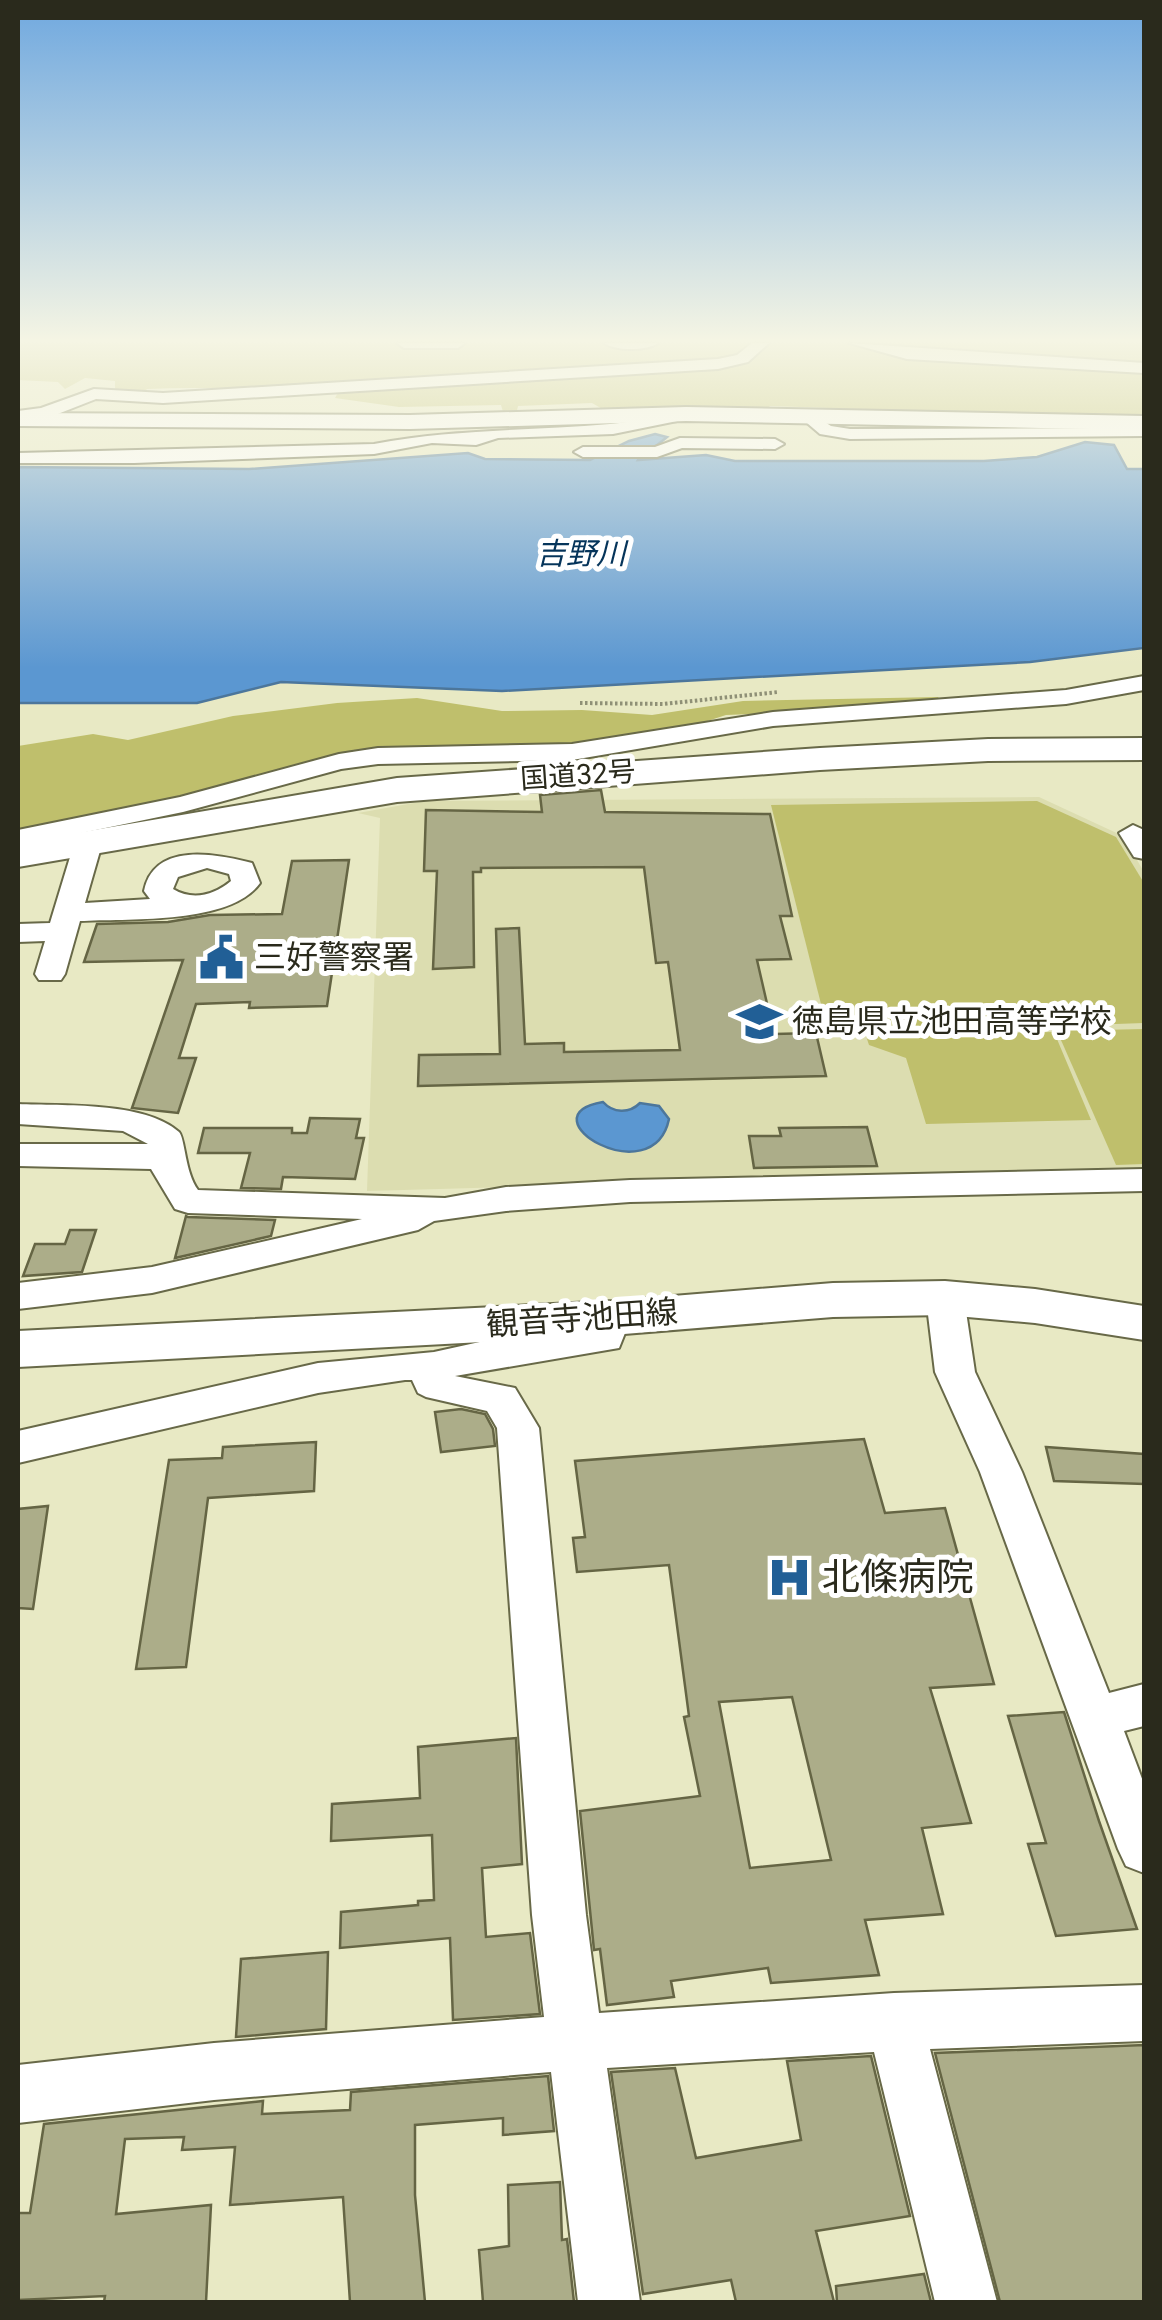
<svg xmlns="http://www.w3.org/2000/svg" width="1162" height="2320" font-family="Roboto,'Noto Sans JP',sans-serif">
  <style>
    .built { fill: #dcddb0 }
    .green { fill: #bfbf6c }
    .water { fill: #5b97d1; stroke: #4c769b; stroke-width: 2.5 }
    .building { fill: #acad89; stroke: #656544; stroke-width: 2.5; fill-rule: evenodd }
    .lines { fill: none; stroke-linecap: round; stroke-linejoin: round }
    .minor-casing { stroke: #686948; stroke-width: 4 }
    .major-casing { stroke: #686948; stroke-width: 4 }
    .highway-casing { stroke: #686948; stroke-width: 4 }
    .path { stroke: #8f9076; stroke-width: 4; stroke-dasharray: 2.5 2.5; stroke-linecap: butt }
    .minor { fill: #fff; fill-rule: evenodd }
    .major { fill: #fff; fill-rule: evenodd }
    .highway { fill: #fff; fill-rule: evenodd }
    .labels { text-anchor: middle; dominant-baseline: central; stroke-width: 10; stroke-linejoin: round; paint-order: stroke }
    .far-street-label { font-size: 28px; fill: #2a2a1c; stroke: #fff }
    .far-water-label { font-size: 30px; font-style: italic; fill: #05345a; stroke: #fff }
    .poi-label { font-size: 32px; fill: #2a2a1c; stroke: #fff; text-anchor: start }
    .street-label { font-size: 32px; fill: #2a2a1c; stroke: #fff }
    .near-poi-label { font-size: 38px; fill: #2a2a1c; stroke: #fff; text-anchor: start }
  </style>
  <rect width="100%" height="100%" fill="#e8e9c4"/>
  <polygon class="built" points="1039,797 1123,836 1144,872 1144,1169 367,1191 380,818 358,813 425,801"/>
  <g class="green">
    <path d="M18 343H1144V420L838 415 830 408 770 406 764 413 606 411 592 403 518 406 516 415H504L501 405 399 407 335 398 339 391C274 391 212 386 147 389L143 393 115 390V381L85 378 65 389 58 382 18 380Z"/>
    <polygon points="938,697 941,701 889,709 726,715 695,725 577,745 363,749 288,767 275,775 171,803 18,830 18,746 93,734 128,740 233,716 337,703 417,698 502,711 582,710 652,715 743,701"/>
    <polygon points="1037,801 1116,837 1144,883 1144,1023 867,1033 824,1016 771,805"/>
    <polygon points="1144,1029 1144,1164 1116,1165 1057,1031"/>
    <polygon points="1054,1032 1091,1120 926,1124 906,1058 869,1045 866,1036"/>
  </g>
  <g class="water">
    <polygon points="655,434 667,437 651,450 644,450 638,460 706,455 735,461 984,461 1037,457 1085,442 1114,445 1127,469 1144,469 1144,648 1030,662 502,691 281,682 197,703 18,703 18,467 249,469 468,453 485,459 590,460 629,441"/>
    <path d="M603 1102C613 1113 629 1114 640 1103L659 1106 669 1119C653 1195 522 1116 603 1102Z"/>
  </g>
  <g class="building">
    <polygon points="601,790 605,812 770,814 792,916 780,916 791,959 757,960 774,1034 816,1033 826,1076 418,1086 419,1055 500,1054 496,929 519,928 525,1044 564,1043 564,1052 680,1050 668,962 656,963 644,867 481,868 481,872 473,872 474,967 433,969 437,871 424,871 426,810 542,812 540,795"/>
    <polygon points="349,860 327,1006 249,1008 250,1002 196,1004 179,1058 196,1058 178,1113 132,1108 183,960 84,962 97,924 168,922 210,915 282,914 292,861"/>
    <polygon points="310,1118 360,1119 356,1138 364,1138 355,1179 283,1177 281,1189 241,1188 250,1153 198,1153 204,1128 292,1128 292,1133 307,1133"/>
    <polygon points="867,1127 877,1166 754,1168 749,1136 781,1136 779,1128"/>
    <polygon points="186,1216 188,1217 275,1220 271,1236 175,1258"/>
    <polygon points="70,1230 96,1230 82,1272 23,1276 35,1244 65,1244"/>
    <polygon points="461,1409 485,1414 493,1429 495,1446 441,1452 435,1412"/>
    <path d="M864 1439 885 1513 945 1508 994 1684 930 1688 971 1823 922 1828 943 1914 865 1920 879 1975 771 1983 768 1968 671 1981 674 1997 607 2005 600 1949 594 1950 580 1811 700 1796 684 1717 689 1716 669 1565 577 1572 573 1538 585 1537 575 1461ZM792 1697 831 1860 750 1868 719 1702Z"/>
    <polygon points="316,1442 314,1491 208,1498 186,1667 136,1669 169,1460 222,1458 223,1447"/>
    <polygon points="1046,1447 1144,1454 1144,1484 1054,1481"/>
    <polygon points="48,1506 33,1609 18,1608 18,1509"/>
    <polygon points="1064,1712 1099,1821 1137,1929 1056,1936 1028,1844 1046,1843 1008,1716"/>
    <polygon points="516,1738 522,1864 482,1868 486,1937 530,1933 540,2014 453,2020 450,1938 340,1948 341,1912 418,1905 418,1901 434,1900 432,1835 331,1841 332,1804 420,1798 418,1747"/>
    <polygon points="328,1952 326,2029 236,2037 241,1959"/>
    <polygon points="1144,2045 1144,2302 1000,2302 935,2053"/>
    <polygon points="871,2056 910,2216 816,2231 834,2302 736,2302 731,2280 643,2294 611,2072 675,2068 696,2158 801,2140 787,2061"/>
    <polygon points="548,2076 554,2131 503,2135 503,2118 415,2125 415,2195 425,2302 350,2302 343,2197 230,2205 235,2147 182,2150 184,2137 125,2139 116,2214 211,2205 206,2302 104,2302 105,2296 18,2300 18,2213 30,2213 44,2124 263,2101 262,2114 350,2110 351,2092"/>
    <polygon points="560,2182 562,2240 567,2239 574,2302 483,2302 479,2250 509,2246 508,2185"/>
    <polygon points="924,2274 931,2302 837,2302 836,2286"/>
  </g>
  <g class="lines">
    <defs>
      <g id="minor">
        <polygon points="397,343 465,343 458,348 404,348"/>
        <path d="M604 343H658C646 351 616 351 604 343Z"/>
        <polygon points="752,343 769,343 748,362 718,369 163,403 96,399 50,417 18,421 18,411 41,408 94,389 163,393 718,359 737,355"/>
        <polygon points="849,343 1144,363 1144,373 907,359"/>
        <path d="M686 409 695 414 692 418 613 434 498 438 476 445 432 443 374 454 134 463H18V453L374 444C453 429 530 431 610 424 636 422 661 414 686 409Z"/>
        <polygon points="809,412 831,426 850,429 1138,428 1144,429 1144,436 850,439 820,434 800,417"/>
        <polygon points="680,438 775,439 784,444 775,449 682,448 657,457 583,457 574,452 583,447 655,447"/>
        <polygon points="1144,676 1144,690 1066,704 773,726 572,760 378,764 341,769 183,812 18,846 18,830 180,797 339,754 378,748 572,744 773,712 1066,690"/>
        <polygon points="1133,825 1144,830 1144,859 1134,857 1119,833"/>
        <path d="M88 836 102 844 85 903 150 899 144 891C154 841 217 854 252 863L260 883C230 925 128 918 80 921L65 974 61 980H39L35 974 45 941 18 942V924L50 923 74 844ZM207 868 229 874 231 881C214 895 193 901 173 889L178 877Z"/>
        <path d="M18 1104C62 1106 144 1101 179 1132 185 1138 185 1173 198 1190L445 1198 506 1187 630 1180 1144 1169V1191L630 1202 506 1211 434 1221 418 1230 152 1293 18 1309V1283L152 1267 362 1219 188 1213 175 1209 151 1169 18 1166V1144H148L123 1131 18 1124Z"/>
        <polygon points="945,1285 959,1289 964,1298 975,1372 1022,1472 1109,1693 1144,1684 1144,1726 1124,1731 1144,1784 1144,1873 1126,1866 1118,1849 980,1472 935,1372 926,1298 931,1289"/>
        <polygon points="612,1304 626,1308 631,1318 619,1348 455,1376 515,1388 539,1428 586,1915 599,2013 894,1993 1144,1985 1144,2041 930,2049 997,2302 935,2302 874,2052 607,2068 640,2302 578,2302 551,2072 214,2100 18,2123 18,2065 214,2043 544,2017 532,1915 497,1428 487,1411 426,1397 418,1393 412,1380 405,1380 318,1393 18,1463 18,1431 318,1363 434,1352 507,1336 590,1326 598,1308"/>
      </g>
      <g id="major">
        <polygon points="686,407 1144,416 1144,430 686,421 410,429 18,426 18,413 410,415"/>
        <polygon points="945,1281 1035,1289 1144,1306 1144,1340 1035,1323 945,1315 833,1317 612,1335 18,1367 18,1331 612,1301 833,1283"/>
      </g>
      <polygon id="highway" points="1144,738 1144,760 988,761 820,770 397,802 18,867 18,843 397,778 820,748 988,739"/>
    </defs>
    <use href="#minor" class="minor-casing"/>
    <use href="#major" class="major-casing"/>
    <use href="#highway" class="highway-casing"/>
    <polyline class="path" points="580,703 663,704 778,692"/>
    <use href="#minor" class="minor"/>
    <use href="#major" class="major"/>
    <use href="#highway" class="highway"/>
  </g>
  <linearGradient id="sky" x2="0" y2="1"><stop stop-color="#6fa8df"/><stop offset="0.51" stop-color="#f5f5e4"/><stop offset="1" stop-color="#f5f5e4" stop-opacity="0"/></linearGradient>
  <rect width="1162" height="668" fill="url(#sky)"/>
  <defs>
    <symbol id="civic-bare" viewBox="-9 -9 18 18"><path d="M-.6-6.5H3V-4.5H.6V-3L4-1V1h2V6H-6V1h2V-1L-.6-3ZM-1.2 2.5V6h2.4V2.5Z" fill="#215f96" stroke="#fff" stroke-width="2.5" paint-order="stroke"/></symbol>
    <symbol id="school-bare" viewBox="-9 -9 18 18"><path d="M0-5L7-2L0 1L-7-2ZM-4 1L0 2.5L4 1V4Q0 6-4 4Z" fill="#215f96" stroke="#fff" stroke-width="2.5" paint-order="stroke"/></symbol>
    <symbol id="hospital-bare" viewBox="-9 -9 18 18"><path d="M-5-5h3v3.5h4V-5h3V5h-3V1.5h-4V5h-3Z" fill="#215f96" stroke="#fff" stroke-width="2.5" paint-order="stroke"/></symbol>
  </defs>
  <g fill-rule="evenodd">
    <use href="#civic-bare" x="190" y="926" width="63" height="63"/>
    <use href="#school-bare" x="728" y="990" width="63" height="63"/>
    <use href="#hospital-bare" x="758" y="1546" width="63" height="63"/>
  </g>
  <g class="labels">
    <g class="far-street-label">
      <text transform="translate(578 775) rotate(-4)">国道32号</text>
    </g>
    <g class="far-water-label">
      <text x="581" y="553">吉野川</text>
    </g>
    <g class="poi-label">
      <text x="254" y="957">三好警察署</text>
      <text x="792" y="1021">徳島県立池田高等学校</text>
    </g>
    <g class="street-label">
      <text transform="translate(582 1318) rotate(-4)">観音寺池田線</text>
    </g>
    <g class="near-poi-label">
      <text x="822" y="1577">北條病院</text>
    </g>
  </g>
  <rect width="1162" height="2320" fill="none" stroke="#2a2a1c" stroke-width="40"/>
</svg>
